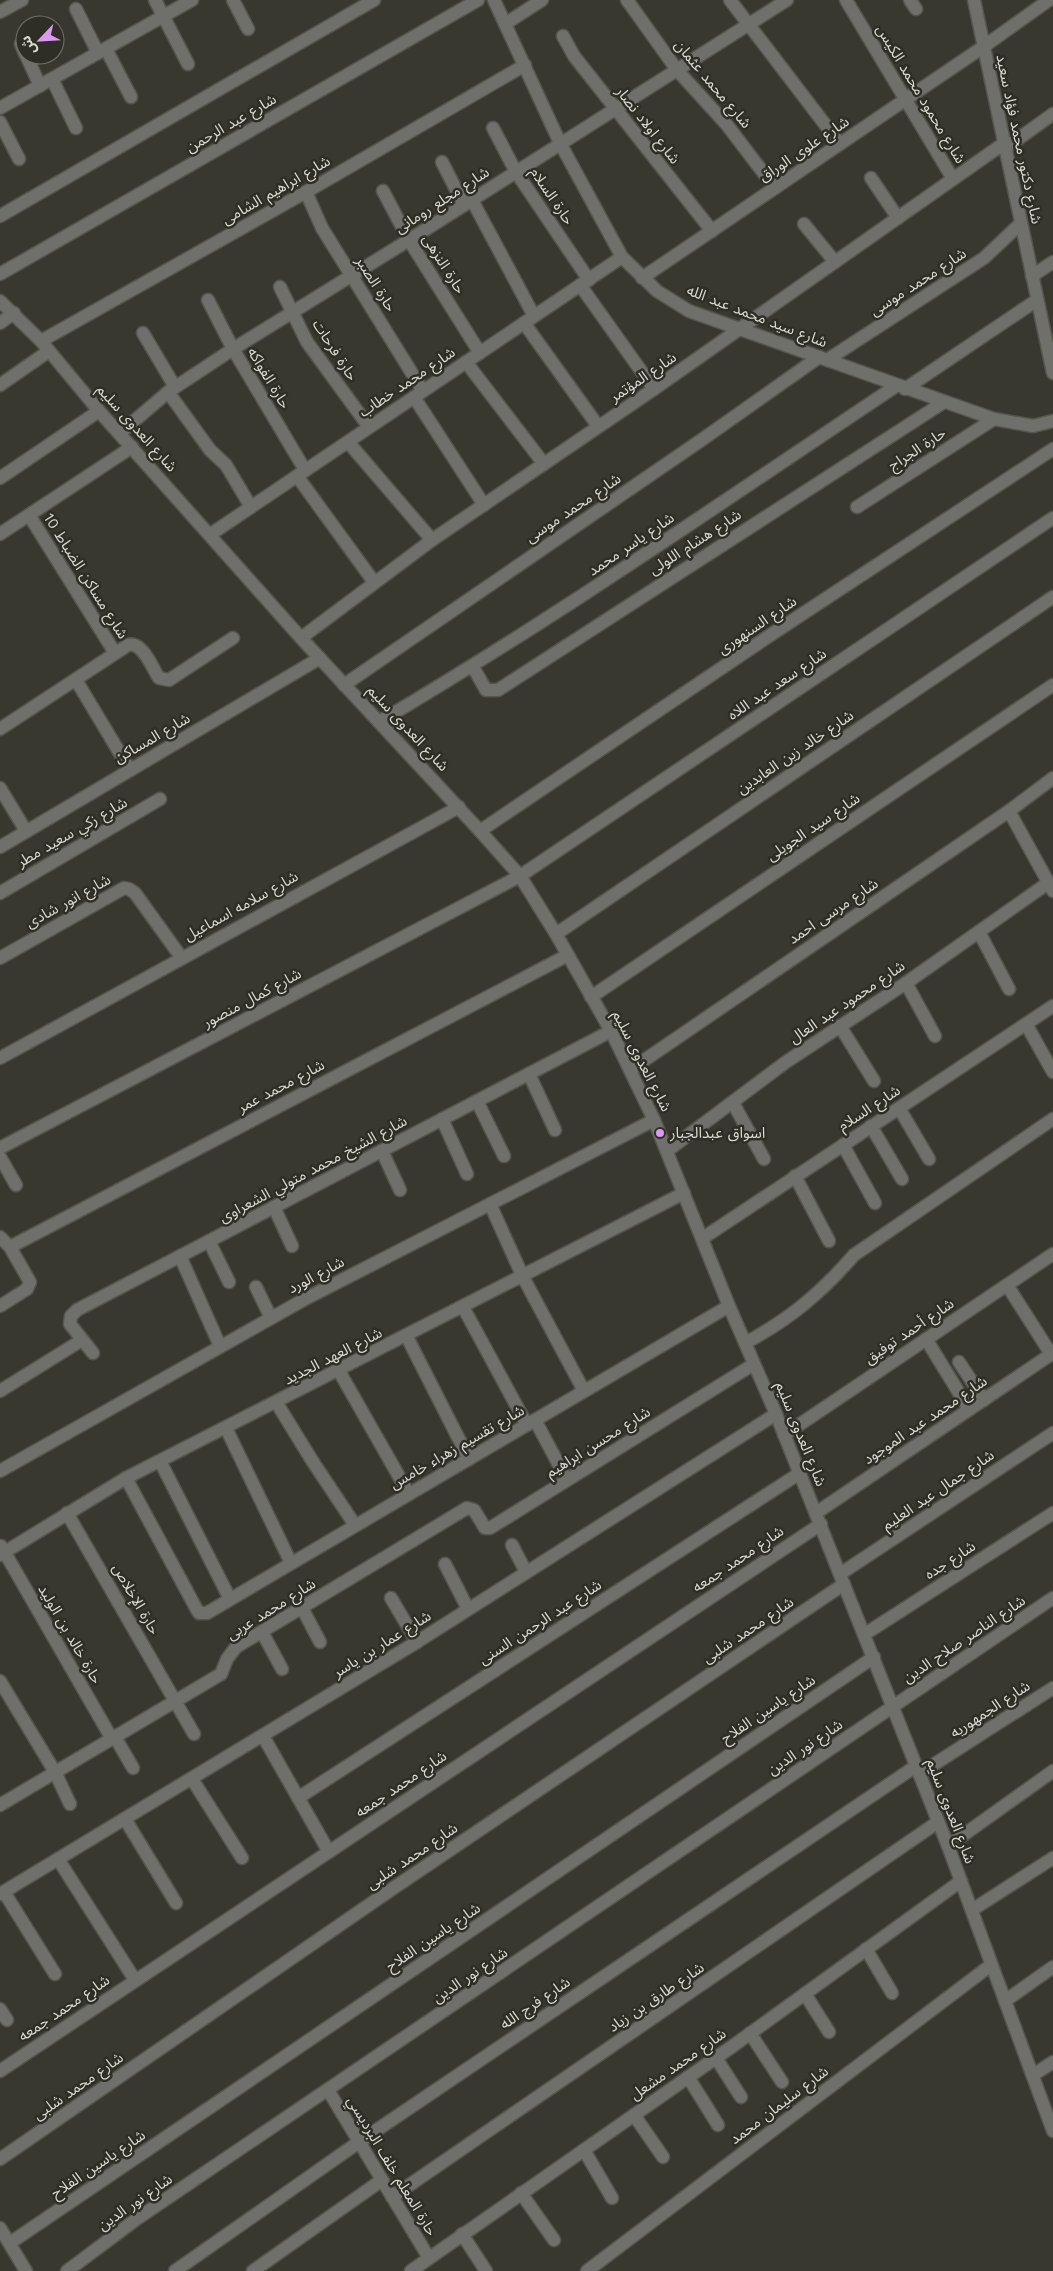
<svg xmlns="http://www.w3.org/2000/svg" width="1053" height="2271" font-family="'Work Sans','Noto Sans Arabic',sans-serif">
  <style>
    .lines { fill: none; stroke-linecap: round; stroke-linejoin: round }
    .minor-casing { stroke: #55554e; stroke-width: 15 }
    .minor { stroke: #6f6f6c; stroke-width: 12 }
    .poi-dot { fill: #dc99f4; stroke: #2e2e27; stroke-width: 2 }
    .labels { text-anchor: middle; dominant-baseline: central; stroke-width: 5; stroke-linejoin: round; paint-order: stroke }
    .street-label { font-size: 15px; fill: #d8d8d3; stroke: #2e2e27 }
    .poi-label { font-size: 15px; fill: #d8d8d3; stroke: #2e2e27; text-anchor: start }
  </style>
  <rect width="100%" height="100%" fill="#383831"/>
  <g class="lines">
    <defs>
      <g id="minor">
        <polyline points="155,0 188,64"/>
        <polyline points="233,0 248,29"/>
        <polyline points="494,0 560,143 622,257 657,291 689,311 994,419 1033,426 1053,421"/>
        <polyline points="627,0 677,70 727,125 775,188"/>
        <polyline points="730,0 840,144"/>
        <polyline points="846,0 953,179"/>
        <polyline points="910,0 916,9"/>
        <polyline points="974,0 1053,373"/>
        <polyline points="76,9 98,53"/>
        <polyline points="0,12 22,0"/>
        <polyline points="505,24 542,0"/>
        <polyline points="563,36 574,56 712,231"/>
        <polyline points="21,44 25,54"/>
        <polyline points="106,49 131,97"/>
        <polyline points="26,55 40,86"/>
        <polyline points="52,79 76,128"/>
        <polyline points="0,108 192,0"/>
        <polyline points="0,122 19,159"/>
        <polyline points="493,128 516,172 589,280"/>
        <polyline points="1004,149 1053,114"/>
        <polyline points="442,162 464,205"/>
        <polyline points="871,178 898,218"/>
        <polyline points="383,191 409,240 480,353"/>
        <polyline points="306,192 322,228 423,391"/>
        <polyline points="472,200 534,316"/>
        <polyline points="0,216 374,0"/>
        <polyline points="804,224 835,262"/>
        <polyline points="0,274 478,0"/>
        <polyline points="1032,276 1053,262"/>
        <polyline points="642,278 983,47 1049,0"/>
        <polyline points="580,285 654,389"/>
        <polyline points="280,287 307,342 369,427"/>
        <polyline points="208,300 233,349 305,470"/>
        <polyline points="0,301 41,341 99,411 301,638 480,831 520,876 556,934 611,1031 654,1120 729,1306 776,1414 948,1846 1053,2131"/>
        <polyline points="0,323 14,313"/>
        <polyline points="524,323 598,426"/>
        <polyline points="143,333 175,387"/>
        <polyline points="41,341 306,192 525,65"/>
        <polyline points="827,360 984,258 1020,224"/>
        <polyline points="466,362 544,464"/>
        <polyline points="0,385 49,351"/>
        <polyline points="905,389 1037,300"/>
        <polyline points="168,392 210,450 226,465 251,507"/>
        <polyline points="414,397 484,505"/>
        <polyline points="120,433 168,392 233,349 409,240 787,0"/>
        <polyline points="348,442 432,540"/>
        <polyline points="297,476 374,582"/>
        <polyline points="0,478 99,411"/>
        <polyline points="857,507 994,419"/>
        <polyline points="29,515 115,653"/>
        <polyline points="0,534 132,447"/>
        <polyline points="211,534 622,257"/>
        <polyline points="301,638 432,540 654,389 1003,144"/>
        <polyline points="473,667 486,690 498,690 944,402"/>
        <polyline points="76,680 130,770"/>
        <polyline points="344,685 700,441 819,357"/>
        <path d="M379 722C557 617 725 500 896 386"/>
        <path d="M0 729 128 645C143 641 152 668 159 678L169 680 233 638"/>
        <polyline points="0,788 26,831"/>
        <polyline points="1009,811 1053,891"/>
        <polyline points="480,831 772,634 1053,449"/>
        <polyline points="0,847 320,658"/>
        <polyline points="0,893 160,799"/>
        <polyline points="979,932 1009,989"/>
        <polyline points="556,934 1053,597"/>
        <polyline points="0,958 124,888 129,889 135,893 181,957"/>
        <polyline points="906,983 935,1036"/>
        <polyline points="591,997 1053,685"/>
        <polyline points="1026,1024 1053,1072"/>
        <polyline points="840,1026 874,1081"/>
        <polyline points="0,1058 459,807"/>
        <polyline points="630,1070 1009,811 1053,778"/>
        <polyline points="529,1074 555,1130"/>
        <polyline points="477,1101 504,1156"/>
        <polyline points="733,1103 764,1159"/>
        <polyline points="899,1108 929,1159"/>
        <polyline points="442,1119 467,1174"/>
        <polyline points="871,1126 902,1179"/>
        <polyline points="843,1145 875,1203"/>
        <polyline points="0,1148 520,876 1053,518"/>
        <polyline points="382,1151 400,1190"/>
        <polyline points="667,1151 786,1062 906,983 1048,883"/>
        <polyline points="0,1157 16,1185"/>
        <polyline points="795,1176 829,1241"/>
        <polyline points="490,1204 523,1277 584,1391"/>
        <polyline points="274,1207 292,1246"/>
        <polyline points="0,1237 10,1247 30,1282 27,1289 0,1306"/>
        <polyline points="703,1238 1053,1006"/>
        <polyline points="209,1241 229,1282"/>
        <polyline points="10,1247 568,955"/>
        <polyline points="180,1256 220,1346"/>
        <polyline points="1007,1285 1051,1354"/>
        <polyline points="256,1287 271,1318"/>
        <polyline points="463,1307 527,1425"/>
        <polyline points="407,1337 469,1459"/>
        <polyline points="926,1339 969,1409"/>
        <path d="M745 1343C790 1319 821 1293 854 1255L1053 1119"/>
        <polyline points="93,1353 70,1324 71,1316 77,1310 611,1031"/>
        <polyline points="959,1362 984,1400"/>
        <polyline points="339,1371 409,1494"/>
        <polyline points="0,1391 82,1340"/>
        <polyline points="276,1402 313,1462 355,1525"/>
        <polyline points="535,1420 567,1480"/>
        <polyline points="226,1428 291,1563"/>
        <polyline points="784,1435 1053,1254"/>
        <polyline points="160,1461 230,1599"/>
        <polyline points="0,1471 305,1299 654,1120"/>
        <polyline points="126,1478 197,1610 199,1613 207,1613 729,1306"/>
        <polyline points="67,1513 194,1734"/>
        <polyline points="816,1513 1053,1353"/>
        <polyline points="512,1545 526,1572"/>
        <polyline points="1,1546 112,1739"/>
        <polyline points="0,1555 126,1478 684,1193"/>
        <polyline points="445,1564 468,1609"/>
        <polyline points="840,1574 1053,1433"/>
        <polyline points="391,1598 417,1642"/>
        <polyline points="302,1608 320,1642"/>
        <polyline points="262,1632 282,1669"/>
        <polyline points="865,1634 1053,1513"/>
        <polyline points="0,1681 55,1772 70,1804"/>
        <polyline points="263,1736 329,1852"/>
        <polyline points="115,1737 133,1768"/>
        <polyline points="919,1774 1053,1688"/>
        <polyline points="192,1779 242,1858"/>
        <polyline points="298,1798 800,1473"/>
        <polyline points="0,1805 221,1674 227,1659 236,1647 467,1508 474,1510 485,1528 490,1528 754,1364"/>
        <polyline points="125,1819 176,1903"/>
        <polyline points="948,1846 1053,1771"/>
        <polyline points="58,1859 135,1980"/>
        <polyline points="4,1892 55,1974"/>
        <polyline points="0,1894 417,1642 776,1414"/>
        <polyline points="972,1910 1053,1858"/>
        <polyline points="866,1949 892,1993"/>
        <polyline points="805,1994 829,2032"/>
        <polyline points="1005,2001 1053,1967"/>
        <polyline points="0,2009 7,2020"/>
        <polyline points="750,2033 782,2082"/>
        <polyline points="716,2058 741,2097"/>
        <polyline points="0,2071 821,1524"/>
        <polyline points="1033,2075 1053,2062"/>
        <polyline points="688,2077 718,2125"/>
        <polyline points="328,2090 429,2258"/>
        <polyline points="634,2115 663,2157"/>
        <polyline points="584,2150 612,2198"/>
        <polyline points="0,2159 395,1887 844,1584"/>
        <polyline points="521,2193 554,2240"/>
        <polyline points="392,2197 938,1822"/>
        <polyline points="0,2228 26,2271"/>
        <polyline points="462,2234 486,2271"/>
        <polyline points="10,2243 874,1657"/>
        <polyline points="67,2271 138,2218 1053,1598"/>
        <polyline points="175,2271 359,2142 916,1766"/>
        <polyline points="253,2271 382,2180"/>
        <polyline points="411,2271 730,2048 961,1881"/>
        <polyline points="587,2271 991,1965"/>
      </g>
    </defs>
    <use href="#minor" class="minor-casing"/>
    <use href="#minor" class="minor"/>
  </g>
  <circle class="poi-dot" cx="660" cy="1133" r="5"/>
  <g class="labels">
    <g class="street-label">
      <text transform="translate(713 84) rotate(50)">شارع محمد عثمان</text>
      <text transform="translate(921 94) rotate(59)">شارع محمود محمد الكيس</text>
      <text transform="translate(231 123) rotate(-30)">شارع عبد الرحمن</text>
      <text transform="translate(648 125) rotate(52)">شارع اولاد نصار</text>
      <text transform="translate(1019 139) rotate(78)">شارع دكتور محمد فؤاد سعيد</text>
      <text transform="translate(804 149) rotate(-34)">شارع علوى الوراق</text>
      <text transform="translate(276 190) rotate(-30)">شارع ابراهيم الشامى</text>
      <text transform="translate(552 196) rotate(56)">حارة السلام</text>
      <text transform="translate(442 200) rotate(-33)">شارع مجلع رومانى</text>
      <text transform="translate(444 264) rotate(58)">حارة النزهى</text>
      <text transform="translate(918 282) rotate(-33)">شارع محمد موسى</text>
      <text transform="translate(376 284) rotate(58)">حارة الصبر</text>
      <text transform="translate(757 316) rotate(21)">شارع سيد محمد عبد الله</text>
      <text transform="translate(335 350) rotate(57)">حارة فرحات</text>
      <text transform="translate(643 377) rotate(-34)">شارع المؤتمر</text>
      <text transform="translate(269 378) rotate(59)">حارة الفواكه</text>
      <text transform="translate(407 382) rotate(-34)">شارع محمد خطاب</text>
      <text transform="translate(137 428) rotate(48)">شارع العدوى سليم</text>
      <text transform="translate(917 449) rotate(-33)">حارة الجراج</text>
      <text transform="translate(573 508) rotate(-34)">شارع محمد موسى</text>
      <text transform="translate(695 542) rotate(-33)">شارع هشام اللولى</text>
      <text transform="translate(631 544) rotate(-34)">شارع ياسر محمد</text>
      <text transform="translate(86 576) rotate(58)">شارع مساكن الضباط 10</text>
      <text transform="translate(757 625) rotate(-34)">شارع السنهورى</text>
      <text transform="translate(777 684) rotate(-34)">شارع سعد عبد اللاه</text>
      <text transform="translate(408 728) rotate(47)">شارع العدوى سليم</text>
      <text transform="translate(152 738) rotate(-30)">شارع المساكن</text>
      <text transform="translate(795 752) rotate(-34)">شارع خالد زين العابدين</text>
      <text transform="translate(813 827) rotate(-34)">شارع سيد الجويلى</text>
      <text transform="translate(72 832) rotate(-30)">شارع زكي سعيد مطر</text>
      <text transform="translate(68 901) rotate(-29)">شارع انور شادى</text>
      <text transform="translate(241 906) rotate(-29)">شارع سلامه اسماعيل</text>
      <text transform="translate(833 911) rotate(-34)">شارع مرسى احمد</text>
      <text transform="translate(252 998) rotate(-28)">شارع كمال منصور</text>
      <text transform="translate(847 1002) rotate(-34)">شارع محمود عبد العال</text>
      <text transform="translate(642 1061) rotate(63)">شارع العدوى سليم</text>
      <text transform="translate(281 1086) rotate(-28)">شارع محمد عمر</text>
      <text transform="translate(869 1108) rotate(-33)">شارع السلام</text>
      <text transform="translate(313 1169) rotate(-28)">شارع الشيخ محمد متولي الشعراوى</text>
      <text transform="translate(316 1275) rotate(-28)">شارع الورد</text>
      <text transform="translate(909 1331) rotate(-34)">شارع أحمد توفيق</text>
      <text transform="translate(333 1356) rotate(-27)">شارع العهد الجديد</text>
      <text transform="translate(925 1420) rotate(-34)">شارع محمد عبد الموجود</text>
      <text transform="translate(801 1434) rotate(68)">شارع العدوى سليم</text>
      <text transform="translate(598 1442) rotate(-32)">شارع محسن ابراهيم</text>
      <text transform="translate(457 1447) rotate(-30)">شارع تقسيم زهراء خامس</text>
      <text transform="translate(938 1490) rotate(-34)">شارع جمال عبد العليم</text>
      <text transform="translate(738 1559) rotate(-34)">شارع محمد جمعه</text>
      <text transform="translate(950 1560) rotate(-33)">شارع جده</text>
      <text transform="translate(136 1599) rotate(60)">حارة الإخلاص</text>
      <text transform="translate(271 1609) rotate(-32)">شارع محمد عربى</text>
      <text transform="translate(540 1622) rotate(-33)">شارع عبد الرحمن السنى</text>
      <text transform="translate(748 1630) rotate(-34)">شارع محمد شلبى</text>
      <text transform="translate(70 1634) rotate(60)">حارة خالد بن الوليد</text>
      <text transform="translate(964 1639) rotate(-34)">شارع الناصر صلاح الدين</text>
      <text transform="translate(382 1644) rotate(-32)">شارع عمار بن ياسر</text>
      <text transform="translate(768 1709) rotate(-34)">شارع ياسين الفلاح</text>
      <text transform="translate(990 1709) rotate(-33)">شارع الجمهوريه</text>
      <text transform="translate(805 1747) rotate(-34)">شارع نور الدين</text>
      <text transform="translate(401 1784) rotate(-34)">شارع محمد جمعه</text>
      <text transform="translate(951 1811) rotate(69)">شارع العدوى سليم</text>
      <text transform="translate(412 1856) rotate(-34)">شارع محمد شلبى</text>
      <text transform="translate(433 1937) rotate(-34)">شارع ياسين الفلاح</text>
      <text transform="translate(470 1975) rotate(-34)">شارع نور الدين</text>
      <text transform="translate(656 1997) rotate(-34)">شارع طارق بن زياد</text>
      <text transform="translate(535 2003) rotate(-34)">شارع فرج الله</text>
      <text transform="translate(64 2008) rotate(-34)">شارع محمد جمعه</text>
      <text transform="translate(678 2064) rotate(-35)">شارع محمد مشعل</text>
      <text transform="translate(78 2086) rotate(-35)">شارع محمد شلبى</text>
      <text transform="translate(779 2105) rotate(-37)">شارع سليمان محمد</text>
      <text transform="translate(98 2164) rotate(-34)">شارع ياسين الفلاح</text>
      <text transform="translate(392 2166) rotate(59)">حارة المعلم خلف البرديسي</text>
      <text transform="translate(135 2202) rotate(-35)">شارع نور الدين</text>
    </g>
    <g class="poi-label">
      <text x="670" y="1133">اسواق عبدالجبار</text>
    </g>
  </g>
  <g transform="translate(40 40) rotate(245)"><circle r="24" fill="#2e2e27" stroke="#72726c"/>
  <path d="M0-4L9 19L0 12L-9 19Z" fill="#dc99f4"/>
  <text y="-8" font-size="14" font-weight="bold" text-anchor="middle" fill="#d8d8d3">ش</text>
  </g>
</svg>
